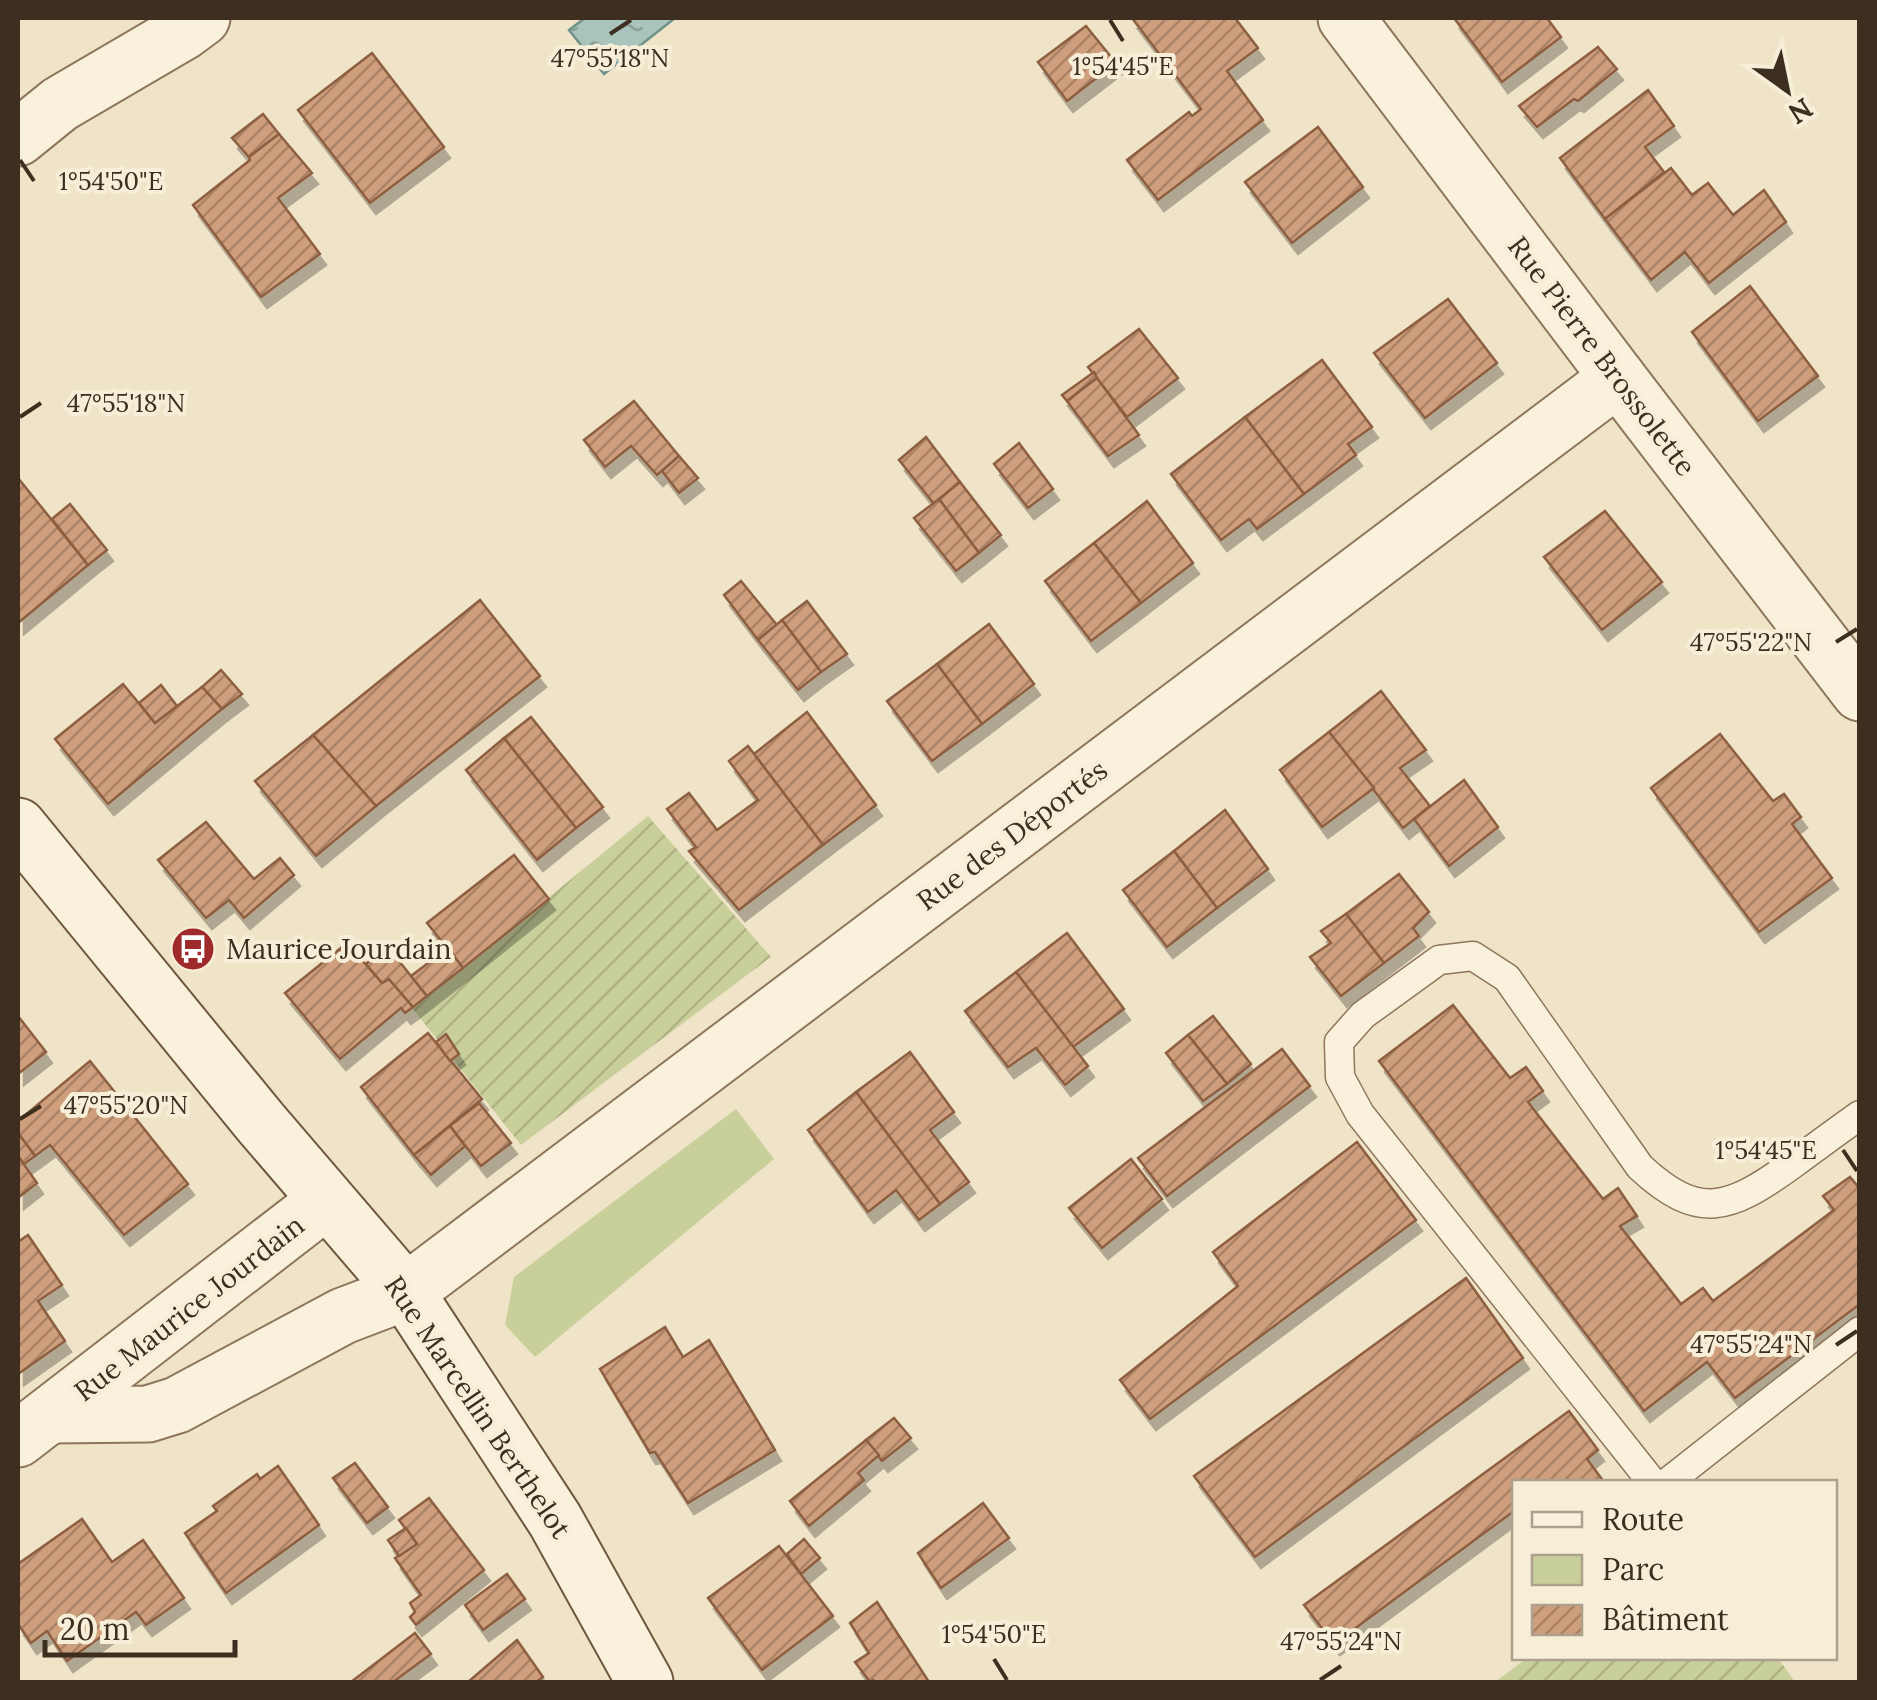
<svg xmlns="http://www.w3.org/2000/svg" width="1877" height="1700" font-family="Lora,serif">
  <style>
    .green { fill: #c9cf9b }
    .garden { fill: url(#garden-furrows) }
    .water { fill: url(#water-ripples); stroke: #6f938a; stroke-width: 2.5 }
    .building { fill: url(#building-hatch); stroke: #8d5f41; stroke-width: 2.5; filter: url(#shadow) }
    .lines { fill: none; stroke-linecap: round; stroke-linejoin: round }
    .service-casing { stroke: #8d765c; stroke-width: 31 }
    .minor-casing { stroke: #8d765c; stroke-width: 59 }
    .tertiary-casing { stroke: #8d765c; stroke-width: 59 }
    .secondary-casing { stroke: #6f573f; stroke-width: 59 }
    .service { stroke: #faf1dc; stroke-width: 28 }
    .minor { stroke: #faf1dc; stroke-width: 55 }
    .tertiary { stroke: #faf1dc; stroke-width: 55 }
    .secondary { stroke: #faf1dc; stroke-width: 55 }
    .ticks { fill: none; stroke: #3d2e20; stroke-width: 4 }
    .labels { text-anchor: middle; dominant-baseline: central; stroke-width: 8; stroke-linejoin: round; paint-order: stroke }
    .street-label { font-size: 28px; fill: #3d2e20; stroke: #f7eed8 }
    .poi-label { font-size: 28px; fill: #3d2e20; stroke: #f7eed8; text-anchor: start }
    .ticks-label { font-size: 25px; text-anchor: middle; fill: #3d2e20; stroke: #f7eed8; stroke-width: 8; stroke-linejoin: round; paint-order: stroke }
  </style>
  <defs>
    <pattern id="garden-furrows" width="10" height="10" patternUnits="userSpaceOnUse" patternTransform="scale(2.5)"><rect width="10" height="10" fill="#c9cf9b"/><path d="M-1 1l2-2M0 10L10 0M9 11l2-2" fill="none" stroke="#aeb285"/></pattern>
    <pattern id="water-ripples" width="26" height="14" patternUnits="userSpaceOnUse" patternTransform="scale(2.5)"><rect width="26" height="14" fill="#a9c4bc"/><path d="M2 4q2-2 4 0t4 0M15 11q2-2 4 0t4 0" fill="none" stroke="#8ba098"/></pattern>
    <pattern id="building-hatch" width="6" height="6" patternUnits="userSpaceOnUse" patternTransform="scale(2.5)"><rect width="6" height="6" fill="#cf9f7d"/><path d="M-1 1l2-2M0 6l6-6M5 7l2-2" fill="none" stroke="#a98266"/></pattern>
    <filter id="shadow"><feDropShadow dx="6" dy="11" stdDeviation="0" flood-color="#0004"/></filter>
  </defs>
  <rect width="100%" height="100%" fill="#f0e4c8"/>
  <polygon class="green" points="736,1109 774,1159 535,1357 505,1325 514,1277"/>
  <g class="garden">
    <polygon points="648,816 771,957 521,1145 413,1009"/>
    <polygon points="1527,1658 1778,1658 1795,1682 1495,1682"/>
  </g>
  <polygon class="water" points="585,18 675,18 604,74 569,30"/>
  <g class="building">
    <polygon points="1132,18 1235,18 1258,48 1227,71 1263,120 1158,200 1127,160 1189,112 1192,116 1201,109"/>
    <polygon points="1454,18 1547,18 1561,37 1502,82"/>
    <polygon points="1086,26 1116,63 1067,101 1038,62"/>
    <polygon points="1598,47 1617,69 1578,101 1574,99 1537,127 1519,106"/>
    <polygon points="372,53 444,147 370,203 298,110"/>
    <polygon points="1648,90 1674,126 1645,147 1664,172 1605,219 1560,158"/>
    <polygon points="263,114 279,134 249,157 232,138"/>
    <polygon points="1318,127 1363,187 1292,243 1245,182"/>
    <polygon points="279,134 312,173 278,198 320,254 261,297 193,205 250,160 249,157"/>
    <polygon points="1671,168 1692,195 1708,183 1733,215 1764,190 1786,222 1709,283 1685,252 1651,280 1605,219"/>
    <polygon points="1750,286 1818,376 1758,421 1692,332"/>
    <polygon points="1448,299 1497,363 1425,418 1374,353"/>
    <polygon points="1139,329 1178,378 1127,417 1088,367"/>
    <polygon points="1322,360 1372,427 1348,444 1356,455 1304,494 1245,417"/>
    <polygon points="1094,372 1097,378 1067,401 1062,395"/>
    <polygon points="1097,378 1139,435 1108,456 1067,401"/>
    <polygon points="634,401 679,456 657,475 631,446 605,467 584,440"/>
    <polygon points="1245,417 1304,494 1257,529 1249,519 1221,540 1171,474"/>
    <polygon points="926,437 960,482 934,504 899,460"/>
    <polygon points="1019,443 1053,489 1028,508 994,464"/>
    <polygon points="679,456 698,478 679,493 662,471"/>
    <polygon points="18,478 88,565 18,623"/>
    <polygon points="960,482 1001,535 979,553 939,499"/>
    <polygon points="939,499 979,553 956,571 914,518"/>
    <polygon points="1147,501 1193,563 1141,603 1094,543"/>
    <polygon points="70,504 107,550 88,565 52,519"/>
    <polygon points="1605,511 1662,582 1602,630 1544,557"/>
    <polygon points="1094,543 1141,603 1091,641 1045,581"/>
    <polygon points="741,581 777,625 758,640 724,595"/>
    <polygon points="480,600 540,676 376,806 313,735"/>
    <polygon points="807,601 847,654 821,672 782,620"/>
    <polygon points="782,620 821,672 798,690 758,640"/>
    <polygon points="989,624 1034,684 982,724 937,664"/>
    <polygon points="937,664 982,724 932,761 887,701"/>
    <polygon points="221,670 242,694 222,709 202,687"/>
    <polygon points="123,684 155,723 202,687 222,709 108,804 55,739"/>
    <polygon points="161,685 177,706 155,723 139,703"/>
    <polygon points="1381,691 1426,750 1400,768 1430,806 1403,828 1329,732"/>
    <polygon points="807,712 876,805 823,845 754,754"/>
    <polygon points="531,717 603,807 576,828 504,738"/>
    <polygon points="1329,732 1374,788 1322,827 1280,770"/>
    <polygon points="1720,734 1773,801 1784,794 1801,817 1792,824 1832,878 1759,932 1651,788"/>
    <polygon points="313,735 376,806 316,856 255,781"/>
    <polygon points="504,738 576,828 537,860 466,770"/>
    <polygon points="748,746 823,845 739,910 689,851 696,847 667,809 689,793 717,830 758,800 729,761"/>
    <polygon points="1464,780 1498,827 1449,866 1414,819"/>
    <polygon points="1225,810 1268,869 1217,908 1174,851"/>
    <polygon points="206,822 254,879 280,858 294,875 244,918 229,900 206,918 158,860"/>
    <polygon points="1174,851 1217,908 1167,947 1123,890"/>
    <polygon points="514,855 549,899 463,968 427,923"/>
    <polygon points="1399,874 1429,912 1413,928 1419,936 1384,963 1346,914"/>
    <polygon points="1346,914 1384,963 1341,996 1310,957 1331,943 1321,931"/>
    <polygon points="1067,933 1124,1009 1073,1047 1016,972"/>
    <polygon points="347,943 382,983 389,979 413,1007 405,1013 401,1008 340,1059 285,993"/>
    <polygon points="387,946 427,996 413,1007 389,979 382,983 366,964"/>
    <polygon points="448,948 463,968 427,996 411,976"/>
    <polygon points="1016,972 1088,1066 1065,1085 1036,1048 1008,1067 965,1011"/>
    <polygon points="1453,1005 1510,1078 1526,1067 1543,1091 1528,1102 1603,1199 1618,1188 1637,1216 1620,1226 1681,1304 1703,1288 1713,1301 1834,1210 1823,1196 1850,1177 1860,1189 1860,1304 1735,1398 1707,1362 1644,1411 1379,1061"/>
    <polygon points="18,1016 46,1052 18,1074"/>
    <polygon points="1213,1016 1251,1064 1227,1084 1188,1035"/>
    <polygon points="428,1033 482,1099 414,1155 361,1087"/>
    <polygon points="446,1034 459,1054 450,1061 436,1042"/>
    <polygon points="1188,1035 1227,1084 1203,1101 1166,1053"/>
    <polygon points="1282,1049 1310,1086 1167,1196 1138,1158"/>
    <polygon points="910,1052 954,1112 930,1130 969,1182 940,1204 856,1092"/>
    <polygon points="90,1061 188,1184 124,1235 50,1145 35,1156 18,1133 18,1121"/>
    <polygon points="856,1092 940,1204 919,1220 896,1190 868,1212 808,1130"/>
    <polygon points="479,1103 511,1143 481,1166 450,1126"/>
    <polygon points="450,1126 465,1146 431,1175 414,1155"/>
    <polygon points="18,1133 35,1156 24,1164 18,1156"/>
    <polygon points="1357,1142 1416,1220 1150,1419 1120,1380 1238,1286 1213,1252"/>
    <polygon points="18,1156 37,1183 18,1198"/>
    <polygon points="1131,1159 1162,1199 1102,1248 1069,1208"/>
    <polygon points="28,1235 62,1285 38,1301 65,1341 18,1374 18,1242"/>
    <polygon points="1466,1278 1523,1358 1255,1557 1194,1476"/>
    <polygon points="665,1327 683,1357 709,1340 775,1450 688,1503 655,1452 650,1453 600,1369"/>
    <polygon points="1569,1411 1598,1450 1587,1459 1604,1482 1514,1482 1514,1511 1334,1644 1304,1605"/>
    <polygon points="894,1418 911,1438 882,1461 866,1440"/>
    <polygon points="866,1440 879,1455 858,1473 864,1480 809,1526 790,1501"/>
    <polygon points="355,1463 388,1507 367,1523 333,1478"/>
    <polygon points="278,1466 319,1525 226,1593 185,1533 217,1511 213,1506 257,1474 260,1479"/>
    <polygon points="429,1498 484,1570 416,1625 410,1617 415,1612 410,1603 421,1595 395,1558 417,1544 399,1520"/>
    <polygon points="983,1503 1009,1538 941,1588 918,1553"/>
    <polygon points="82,1519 112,1562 143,1540 184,1598 146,1625 136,1612 67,1661 47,1631 31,1643 18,1624 18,1564"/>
    <polygon points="406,1528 417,1544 399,1556 388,1540"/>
    <polygon points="804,1539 820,1558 801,1574 787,1554"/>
    <polygon points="779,1546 833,1616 762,1670 708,1598"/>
    <polygon points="507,1574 525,1599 483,1630 465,1605"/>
    <polygon points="877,1602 929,1682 875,1682 873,1680 870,1682 855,1662 869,1653 850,1623"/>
    <polygon points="415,1633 431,1654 393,1682 351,1682"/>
    <polygon points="517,1640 543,1677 536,1682 468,1682"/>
  </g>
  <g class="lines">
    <defs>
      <g id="service">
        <path d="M1652 1482 1360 1114 1340 1077 1339 1042 1363 1015 1439 960 1473 956 1507 978 1640 1167C1699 1222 1730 1209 1790 1166 1813 1149 1836 1132 1860 1115"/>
        <polyline points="1668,1482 1860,1331"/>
      </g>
      <g id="minor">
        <polyline points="1346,18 1618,378 1860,693"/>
        <polyline points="51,1415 148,1414 177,1405 343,1316 406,1292 1618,378"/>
        <polyline points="18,1439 326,1201"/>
      </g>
      <polyline id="tertiary" points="18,138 60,104 183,32 202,18"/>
      <polyline id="secondary" points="18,826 261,1123 406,1292 555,1520 645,1682"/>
    </defs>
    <use href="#service" class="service-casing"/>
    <use href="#minor" class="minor-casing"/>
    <use href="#tertiary" class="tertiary-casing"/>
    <use href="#secondary" class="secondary-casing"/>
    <use href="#service" class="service"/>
    <use href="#minor" class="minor"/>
    <use href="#tertiary" class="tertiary"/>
    <use href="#secondary" class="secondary"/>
  </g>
  <path class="ticks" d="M1110 20 1123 41M610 34 631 20M20 160 34 181M20 417 41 403M1836 642 1857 629M20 1119 41 1106M1843 1150 1857 1171M1836 1345 1857 1331M994 1659 1007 1680M1320 1680 1341 1666"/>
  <defs>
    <symbol id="bus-disc" viewBox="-11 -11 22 22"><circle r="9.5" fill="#9e2a2b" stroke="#f7eed8"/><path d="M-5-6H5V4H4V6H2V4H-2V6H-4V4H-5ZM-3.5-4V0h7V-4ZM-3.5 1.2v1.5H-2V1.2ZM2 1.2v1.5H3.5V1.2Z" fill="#fff"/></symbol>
  </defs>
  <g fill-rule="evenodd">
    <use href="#bus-disc" x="168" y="924" width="50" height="50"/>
  </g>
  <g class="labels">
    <g class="street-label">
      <text transform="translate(1602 356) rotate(53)">Rue Pierre Brossolette</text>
      <text transform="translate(1012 835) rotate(-37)">Rue des Déportés</text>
      <text transform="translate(189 1308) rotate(-38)">Rue Maurice Jourdain</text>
      <text transform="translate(478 1407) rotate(56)">Rue Marcellin Berthelot</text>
    </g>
    <g class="poi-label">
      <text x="226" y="949">Maurice Jourdain</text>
    </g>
  </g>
  <g class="ticks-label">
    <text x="610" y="67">47°55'18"N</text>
    <text x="1123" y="75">1°54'45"E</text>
    <text x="111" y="190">1°54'50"E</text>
    <text x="126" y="412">47°55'18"N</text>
    <text x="1751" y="651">47°55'22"N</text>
    <text x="126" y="1114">47°55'20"N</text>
    <text x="1766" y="1159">1°54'45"E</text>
    <text x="1751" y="1353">47°55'24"N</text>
    <text x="994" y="1643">1°54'50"E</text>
    <text x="1341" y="1650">47°55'24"N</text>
  </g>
  <rect width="1877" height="1700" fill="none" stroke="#3d2e20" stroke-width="40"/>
  <rect x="1512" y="1480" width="325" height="180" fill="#f7eed8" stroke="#ada18e" stroke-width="2.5"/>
  <rect x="1532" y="1512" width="50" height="15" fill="#faf1dc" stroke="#ada18e" stroke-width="2.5"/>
  <text x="1602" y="1530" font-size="30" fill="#3d2e20">Route</text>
  <rect x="1532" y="1555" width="50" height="30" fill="#c9cf9b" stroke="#ada18e" stroke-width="2.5"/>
  <text x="1602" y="1580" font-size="30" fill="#3d2e20">Parc</text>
  <rect x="1532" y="1605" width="50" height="30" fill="url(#building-hatch)" stroke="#ada18e" stroke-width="2.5"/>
  <text x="1602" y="1630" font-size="30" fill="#3d2e20">Bâtiment</text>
  <g transform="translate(1787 90) rotate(147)" stroke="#f7eed8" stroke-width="8" paint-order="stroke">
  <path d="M0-8L18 38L0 25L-18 38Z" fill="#3d2e20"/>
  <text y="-15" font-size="28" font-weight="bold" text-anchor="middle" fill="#3d2e20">N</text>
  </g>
  <path d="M45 1640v15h190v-15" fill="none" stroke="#3d2e20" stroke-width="5"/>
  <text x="60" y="1640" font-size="30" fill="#3d2e20" stroke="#f7eed8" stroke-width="8" paint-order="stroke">20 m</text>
</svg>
